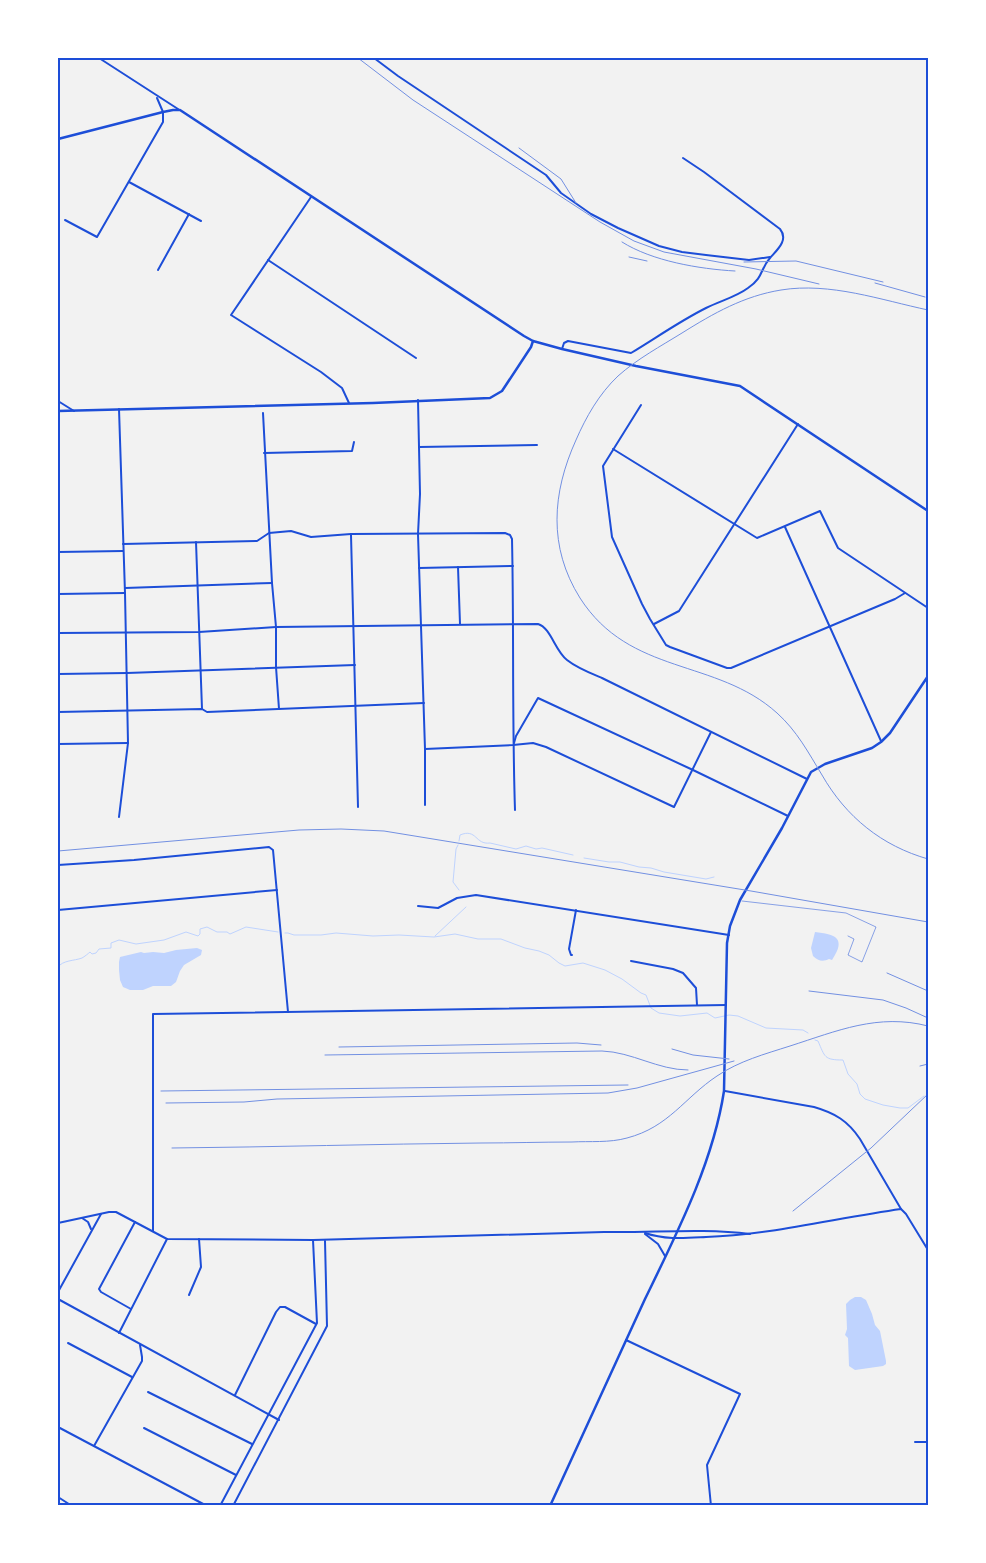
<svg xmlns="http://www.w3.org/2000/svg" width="986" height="1563" font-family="'Sofia Sans Condensed',sans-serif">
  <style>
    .water { fill: #bfd3fe }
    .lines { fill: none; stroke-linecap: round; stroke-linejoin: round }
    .stream { stroke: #bfd3fe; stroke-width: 1 }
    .service { stroke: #1d4ed8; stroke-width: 0.5 }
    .minor { stroke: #1d4ed8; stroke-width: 2 }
    .tertiary { stroke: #1d4ed8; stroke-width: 2 }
    .secondary { stroke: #1d4ed8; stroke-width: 2.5 }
    .primary { stroke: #1d4ed8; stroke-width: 2.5 }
    .rail { stroke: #7290e2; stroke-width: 1 }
    .neatline { fill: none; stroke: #1d4ed8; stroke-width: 2 }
  </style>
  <rect width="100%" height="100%" fill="#f2f2f2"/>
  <g class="water">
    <path d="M815 932C835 934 847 938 832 960L829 959C823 962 818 961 813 956L811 948Z"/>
    <polygon points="197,948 202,950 201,955 184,965 180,971 176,982 171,986 153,986 143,990 130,990 123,987 120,980 119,970 119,962 120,957 141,952 144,953 153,952 164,953 176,950"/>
    <polygon points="855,1297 861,1297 866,1300 872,1314 875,1325 880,1331 886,1361 886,1364 883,1366 855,1370 849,1366 848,1338 845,1335 847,1329 846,1304 850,1300"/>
  </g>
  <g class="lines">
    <g class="stream">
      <path d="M459 841 460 835C477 828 475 845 490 843L516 849 526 846 536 849 542 848 573 855"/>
      <polyline points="458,845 456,849 453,882 459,890"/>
      <polyline points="584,858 609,862 620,862 639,867 651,868 664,872 706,879 714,877"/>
      <polyline points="285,933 288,933 294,935 321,935 336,933 373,936 399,935 434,937 455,934 478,939 501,939 525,948 539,951 549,955 559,963 565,966 583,963 605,970 622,979 641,993 646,995 651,1008 659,1013 680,1016 707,1013 715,1018 729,1015 738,1016 766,1028 803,1030 808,1033"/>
      <polyline points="435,936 466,907"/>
      <path d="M58 967C63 960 74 961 82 958 84 957 89 953 90 952L92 954 96 953 99 949 111 948V943L119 940 136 944 164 940 186 932 198 936 200 934V929L207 927 217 932H227L230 934 246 927 278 932"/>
      <path d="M815 1040 818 1041C825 1057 824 1060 843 1060L848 1074 857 1084 860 1094 865 1099 883 1105 900 1108H908L924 1096"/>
    </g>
    <polyline class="service" points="742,901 846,913 876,927 862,962 848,955 854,939 848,936"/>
    <g class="minor">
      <polyline points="374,58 398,76 546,175 561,193 591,214 618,228 659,246 682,252 706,255 749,260 770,257"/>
      <polyline points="129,182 201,221"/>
      <polyline points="311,197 231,315 321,372 342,388 349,403"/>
      <polyline points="65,220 97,237 163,122 163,112"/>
      <polyline points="268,260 416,358"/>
      <polyline points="158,270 189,214"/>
      <path d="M562 349 564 343 568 341 631 353C656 338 680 321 706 308 720 301 736 297 748 288 764 277 760 269 770 258 777 250 789 240 780 229L704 172 683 158"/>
      <polyline points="418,400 420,494 418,534 425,749 425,805"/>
      <polyline points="641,405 603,466 612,537 642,604 650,619 666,645 670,647 727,668 731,668 895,599 905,593"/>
      <polyline points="263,413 272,583 276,627 276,667 279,709"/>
      <polyline points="419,447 537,445"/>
      <polyline points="613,449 757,538 820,511 838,548 928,608"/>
      <polyline points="264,453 352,451 354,442"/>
      <polyline points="785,527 881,741"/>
      <polyline points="351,535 358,807"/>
      <polyline points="196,542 202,709"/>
      <path d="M123 544 257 541 269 533 291 531 311 537 351 534 505 533 510 535 512 539C514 629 512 720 515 810"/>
      <polyline points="58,552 123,551"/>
      <polyline points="458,567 460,624"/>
      <polyline points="419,568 513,566"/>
      <polyline points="125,588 272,583"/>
      <polyline points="58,594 125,593"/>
      <polyline points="654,624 679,611 798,424"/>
      <path d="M58 633 199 632 276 627 538 624C551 628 555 651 567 660 577 668 590 673 602 678L807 779"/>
      <polyline points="58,674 127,673 355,665"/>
      <polyline points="58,712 202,709 207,712 424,703"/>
      <polyline points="514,743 516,736 538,698 693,770 788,816"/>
      <polyline points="58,744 128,743"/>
      <polyline points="425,749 513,745 533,743 546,747 674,807 711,732"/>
      <polyline points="119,817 128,743 125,593 119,409"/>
      <polyline points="58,865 134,860 269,847 273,850 288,1012"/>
      <polyline points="418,906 438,908 457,898 476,895 729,935"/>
      <polyline points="58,910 277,890"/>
      <polyline points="572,955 571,955 569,949 576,910"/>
      <polyline points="631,961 673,969 683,973 696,988 697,1005"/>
      <path d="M725 1091 814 1107C835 1113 848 1121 860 1139L901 1209"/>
      <polyline points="82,1218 88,1222 91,1229"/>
      <polyline points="58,1223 109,1212 116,1212 167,1239 313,1240"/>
      <polyline points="153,1231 153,1014 726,1005"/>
      <polyline points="58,1292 101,1214"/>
      <polyline points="189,1295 201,1267 199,1239"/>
      <polyline points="58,1299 279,1420"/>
      <polyline points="131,1309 101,1292 99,1289 135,1222"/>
      <polyline points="119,1333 167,1239"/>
      <polyline points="626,1340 740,1394 707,1465 711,1506"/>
      <polyline points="68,1343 132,1377"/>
      <polyline points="148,1392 252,1444"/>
      <polyline points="235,1395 276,1312 280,1307 285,1307 316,1324"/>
      <polyline points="58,1427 207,1506"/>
      <polyline points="144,1428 236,1475"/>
      <polyline points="915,1442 928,1442"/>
      <polyline points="94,1446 142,1361 142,1357 140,1345"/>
      <polyline points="58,1497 72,1506"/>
    </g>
    <g class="tertiary">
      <polyline points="99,58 178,109"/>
      <polyline points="157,98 163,112"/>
      <polyline points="58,401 74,411"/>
      <path d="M645 1233C665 1240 686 1238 706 1237 771 1235 836 1218 901 1209L906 1214 928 1250"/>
      <polyline points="645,1234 658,1244 665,1256"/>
      <path d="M220 1506 317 1323 313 1240 604 1232C653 1233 702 1228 750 1234"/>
      <polyline points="233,1506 327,1326 325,1241"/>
    </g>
    <g class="secondary">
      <polyline points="58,139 163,112 173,110 180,110 524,336 533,341"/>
      <path d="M550 1506C582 1437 613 1368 645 1299 677 1233 713 1163 724 1091L727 943 730 926 740 900 782 828 811 772 825 764 872 748 881 742 890 733 928 676"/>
    </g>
    <polyline class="primary" points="58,411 373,403 490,398 502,391 531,347 533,341 562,349 636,366 740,386 928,511"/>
    <g class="rail">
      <polyline points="358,58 413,100 600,222 634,241 664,252 756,269 819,284"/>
      <polyline points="519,148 561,179 576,203"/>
      <path d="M622 242C652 261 699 269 735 271"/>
      <polyline points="629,257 647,261"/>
      <polyline points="744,262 796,261 883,282"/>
      <polyline points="875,283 925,297"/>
      <path d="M928 310C881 300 830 282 781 290 744 296 714 313 682 333 661 346 637 359 618 376 599 394 586 417 576 440 552 493 548 547 580 598 630 676 716 658 777 713 797 731 808 752 822 775 846 817 882 846 928 859"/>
      <polyline points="58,851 299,830 341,829 384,831 751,891 928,922"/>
      <polyline points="887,973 928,991"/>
      <polyline points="809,991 883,1000 906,1008 928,1018"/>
      <polyline points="339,1047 577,1043 601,1045"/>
      <polyline points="672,1049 693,1055 729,1059"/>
      <path d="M325 1055 602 1051C632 1052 658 1070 688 1070"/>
      <polyline points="920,1066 928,1064"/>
      <polyline points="161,1091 628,1085"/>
      <polyline points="166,1103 244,1102 277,1099 608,1093 637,1088 734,1061"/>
      <path d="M172 1148C275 1147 378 1144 481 1143 511 1143 541 1142 572 1142 590 1141 609 1143 627 1138 669 1127 684 1098 717 1076 739 1061 765 1054 790 1046 837 1031 878 1013 928 1026"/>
      <polyline points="793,1211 871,1148 928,1094"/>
    </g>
  </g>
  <rect width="986" height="1563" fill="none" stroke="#ffffff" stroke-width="118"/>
  <rect x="59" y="59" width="868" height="1445" class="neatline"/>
</svg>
